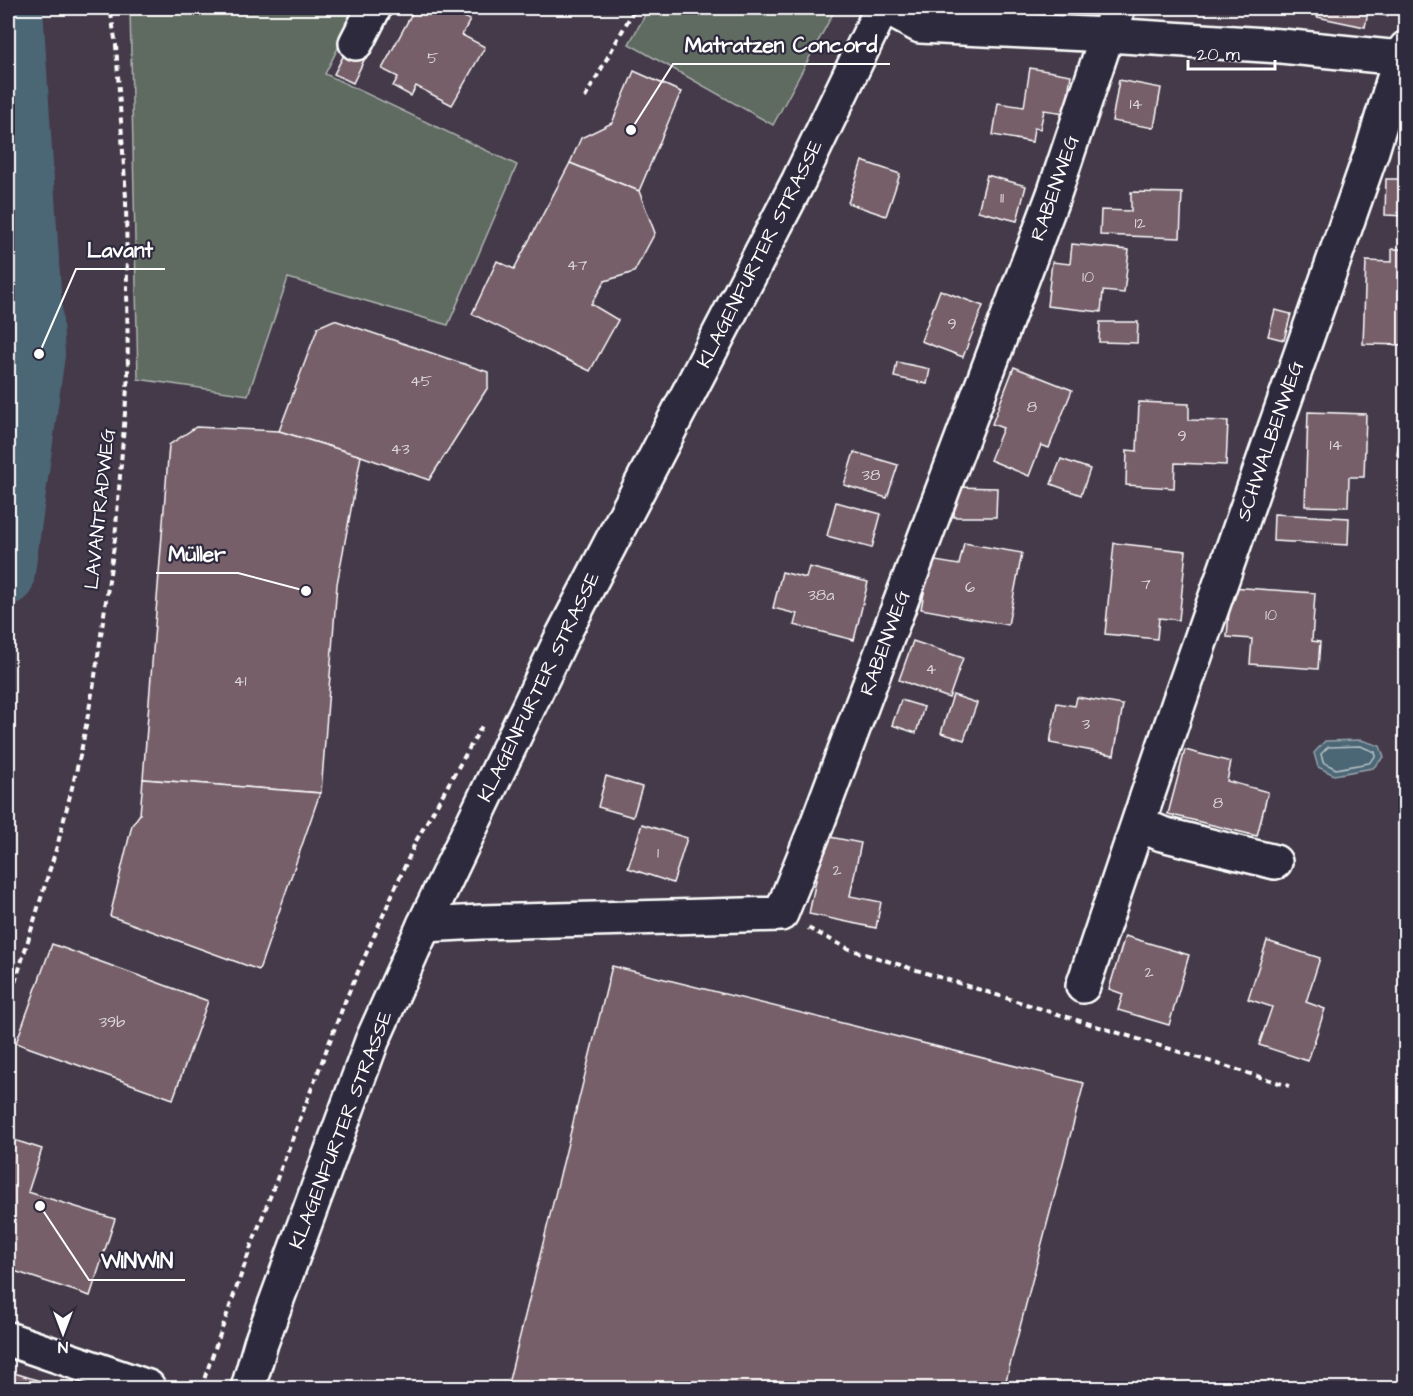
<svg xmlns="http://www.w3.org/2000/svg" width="1413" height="1396" font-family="'Architects Daughter',sans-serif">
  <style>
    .green { fill: #5e6a60; stroke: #aeb4b0; stroke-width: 1.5 }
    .water { fill: #4c6674; stroke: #94a3ac; stroke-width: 1.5 }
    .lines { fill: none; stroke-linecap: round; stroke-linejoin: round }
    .shore { stroke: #b7c2c7; stroke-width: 1.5 }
    .river { stroke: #4c6674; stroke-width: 52 }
    .building { fill: #765e69; stroke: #fff; stroke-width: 1.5 }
    .minor-casing { stroke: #fff; stroke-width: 38 }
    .major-casing { stroke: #fff; stroke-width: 38 }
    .path { stroke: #fff; stroke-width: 4; stroke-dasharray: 6 4.5; stroke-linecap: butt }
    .minor { stroke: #2f2a3d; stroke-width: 33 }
    .major { stroke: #2f2a3d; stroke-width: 33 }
    .labels { text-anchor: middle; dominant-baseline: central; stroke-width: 4.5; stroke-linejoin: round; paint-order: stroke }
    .number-label { font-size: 16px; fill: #ddd7da }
    .street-label { font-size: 20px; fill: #fff; stroke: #2f2a3d }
    .leader { fill: none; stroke: #fff; stroke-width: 2 }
    .callout-dot { fill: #fff; stroke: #2f2a3d; stroke-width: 2 }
    .callout-label { font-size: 21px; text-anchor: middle; font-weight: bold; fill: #fff; stroke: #2f2a3d; stroke-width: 4.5; stroke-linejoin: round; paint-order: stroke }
  </style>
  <rect width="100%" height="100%" fill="#443a4a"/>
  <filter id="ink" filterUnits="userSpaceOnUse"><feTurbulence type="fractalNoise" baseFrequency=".0167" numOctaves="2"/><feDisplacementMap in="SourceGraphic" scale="12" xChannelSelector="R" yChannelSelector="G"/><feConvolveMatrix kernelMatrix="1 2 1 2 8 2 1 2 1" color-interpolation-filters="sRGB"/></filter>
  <g filter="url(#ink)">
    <g class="green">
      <polygon points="130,8 358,8 325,74 517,165 448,325 288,278 248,395 138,379"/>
      <polygon points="649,8 836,8 773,125 629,44"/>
    </g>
    <polygon class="water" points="1361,740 1380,746 1384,757 1373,768 1334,775 1318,767 1314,753 1325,741"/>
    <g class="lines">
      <polygon class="shore" points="1360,746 1375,752 1376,756 1369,763 1336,769 1323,762 1321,754 1328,747"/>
      <polyline class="river" points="8,579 39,354 17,8"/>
    </g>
    <g class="building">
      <polygon points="415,8 447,8 470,20 462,35 485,47 452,105 416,86 411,96 393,86 398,77 382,69"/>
      <polygon points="1319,8 1388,8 1387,16 1368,12 1365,27 1317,17"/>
      <polygon points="347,49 365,58 353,83 334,74"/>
      <polygon points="1030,68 1071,75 1065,113 1044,110 1040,129 1034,128 1032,142 993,135 998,103 1024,107"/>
      <polygon points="634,71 681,92 639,191 570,163 581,138 612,123"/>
      <polygon points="1119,80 1161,88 1154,128 1112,121"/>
      <polygon points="862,161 900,174 886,216 848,203"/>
      <polygon points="570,163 639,191 655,233 634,272 605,281 591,304 618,320 590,371 472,314 497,261 514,269"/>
      <polygon points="987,175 1026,186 1017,221 978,211"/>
      <polygon points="1386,179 1406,179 1406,216 1385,215"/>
      <polygon points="1131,192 1182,193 1180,238 1100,235 1101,210 1131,211"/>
      <polygon points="1072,244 1129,250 1124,293 1103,291 1101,312 1047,306 1052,262 1070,264"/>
      <polygon points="1392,249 1406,249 1406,345 1363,344 1366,261 1392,262"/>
      <polygon points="940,290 983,306 963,357 921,341"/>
      <polygon points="1275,310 1291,314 1284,340 1268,336"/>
      <polygon points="334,320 488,372 488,387 429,480 361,456 279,431 318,327"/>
      <polygon points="1100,322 1138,322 1137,343 1099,342"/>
      <polygon points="897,362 930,369 927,384 894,377"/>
      <polygon points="1014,367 1072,390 1049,448 1041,445 1029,476 990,460 1003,428 992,424"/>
      <polygon points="1404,401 1406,401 1406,456 1397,455"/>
      <polygon points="1139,402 1189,404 1189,420 1228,421 1226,465 1175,463 1174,488 1126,485 1127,450 1137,451"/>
      <polygon points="1308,412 1366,414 1364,477 1349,477 1348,507 1305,506"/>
      <polygon points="196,427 279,431 361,456 337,584 321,793 143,779 169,445"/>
      <polygon points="854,452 898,465 887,498 844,485"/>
      <polygon points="1061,459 1090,469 1081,495 1051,484"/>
      <polygon points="955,487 997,488 996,517 954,517"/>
      <polygon points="836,502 881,514 872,548 827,536"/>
      <polygon points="1274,514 1349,518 1348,545 1273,541"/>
      <polygon points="964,543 1022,553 1008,625 921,609 930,560 959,565"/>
      <polygon points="1114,543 1186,551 1179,620 1159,618 1157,639 1105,634"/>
      <polygon points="809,567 868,582 854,640 794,625 797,614 773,608 782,572 806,578"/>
      <polygon points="1231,587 1315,593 1312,641 1320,642 1318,669 1250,664 1252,639 1227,637"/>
      <polygon points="913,641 963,658 949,698 899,680"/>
      <polygon points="953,695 977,703 964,740 941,733"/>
      <polygon points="1077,697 1123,705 1114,755 1050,743 1057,703 1075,706"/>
      <polygon points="901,700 924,707 916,733 892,725"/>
      <polygon points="1185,750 1231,762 1227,781 1268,792 1257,836 1168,814"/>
      <polygon points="606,776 642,787 633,817 598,807"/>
      <polygon points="143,779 320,793 259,970 110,916 132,825 140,814"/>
      <polygon points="642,824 687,838 673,883 628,868"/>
      <polygon points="825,836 861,843 850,896 881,902 876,928 809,914"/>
      <polygon points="1125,936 1189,955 1169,1025 1118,1010 1123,994 1109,989"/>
      <polygon points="1267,941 1320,958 1306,1002 1325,1009 1308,1061 1259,1045 1272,1007 1248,999"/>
      <polygon points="52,944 208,1001 173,1099 16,1043"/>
      <polygon points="612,966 1084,1083 1004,1388 507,1388"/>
      <polygon points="8,1138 42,1149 28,1192 115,1219 90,1296 8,1269"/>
      <polygon points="8,1371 24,1376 63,1388 8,1388"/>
    </g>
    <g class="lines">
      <defs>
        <g id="minor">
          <polyline points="887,8 920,26 1107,35 1281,46 1400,58 1406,60"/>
          <polyline points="356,43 374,8"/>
          <polyline points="1139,824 1162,834 1275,862"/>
          <polyline points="424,925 481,922 781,914 816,827 1054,194 1107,35 1118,8"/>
          <polyline points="1083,986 1179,702 1372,151 1400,58 1406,48"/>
          <polyline points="8,1339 148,1387"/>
        </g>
        <polyline id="major" points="248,1388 261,1343 372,1041 424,925 563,635 799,180 882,8"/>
      </defs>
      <use href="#minor" class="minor-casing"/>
      <use href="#major" class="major-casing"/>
      <g class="path">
        <polyline points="585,98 635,8"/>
        <polyline points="808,928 849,949 1289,1086"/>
        <polyline points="8,1002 14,986 58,843 81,752 94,683 115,539 128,375 126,198 116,45 110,8"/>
        <polyline points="201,1388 252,1244 346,999 416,841 483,724"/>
      </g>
      <use href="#minor" class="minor"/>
      <use href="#major" class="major"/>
    </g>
  </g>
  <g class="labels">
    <g class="number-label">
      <text x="433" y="58">5</text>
      <text x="1136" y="104">14</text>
      <text x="1002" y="198">11</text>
      <text x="1140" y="223">12</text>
      <text x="577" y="265">47</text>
      <text x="1088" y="277">10</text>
      <text x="952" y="324">9</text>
      <text x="421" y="381">45</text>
      <text x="1032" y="407">8</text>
      <text x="1182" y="436">9</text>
      <text x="1336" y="445">14</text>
      <text x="400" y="449">43</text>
      <text x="871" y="475">38</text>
      <text x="1146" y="584">7</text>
      <text x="970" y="587">6</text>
      <text x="821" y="595">38a</text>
      <text x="1271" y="615">10</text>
      <text x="931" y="669">4</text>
      <text x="240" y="681">41</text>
      <text x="1086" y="724">3</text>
      <text x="1218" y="803">8</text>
      <text x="658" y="853">1</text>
      <text x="837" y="870">2</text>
      <text x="1149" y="972">2</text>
      <text x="112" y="1022">39b</text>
    </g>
    <g class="street-label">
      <text transform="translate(1055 188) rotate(-71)">RABENWEG</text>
      <text transform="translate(760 254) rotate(-63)">KLAGENFURTER STRASSE</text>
      <text transform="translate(1270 441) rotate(-71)">SCHWALBENWEG</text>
      <text transform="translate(100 509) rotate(-84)">LAVANTRADWEG</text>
      <text transform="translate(885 643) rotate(-70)">RABENWEG</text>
      <text transform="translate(539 687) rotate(-64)">KLAGENFURTER STRASSE</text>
      <text transform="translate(341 1130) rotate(-69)">KLAGENFURTER STRASSE</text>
    </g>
  </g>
  <path class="leader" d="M631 130L673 64H890M39 354L76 269H165M306 591L238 573H156M40 1206L89 1280H185"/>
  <g class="callout-dot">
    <circle cx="631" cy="130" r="6"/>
    <circle cx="39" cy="354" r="6"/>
    <circle cx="306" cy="591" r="6"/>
    <circle cx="40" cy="1206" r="6"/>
  </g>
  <g class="callout-label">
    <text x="781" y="52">Matratzen Concord</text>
    <text x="120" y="257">Lavant</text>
    <text x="197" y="561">Müller</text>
    <text x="137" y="1268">WINWIN</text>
  </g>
  <rect width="1413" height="1396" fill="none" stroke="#2f2a3d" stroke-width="30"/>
  <rect x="15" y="15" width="1383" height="1366" fill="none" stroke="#fff" stroke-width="2" filter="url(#ink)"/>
  <g transform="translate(63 1333) rotate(180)" stroke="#2f2a3d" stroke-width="4.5" paint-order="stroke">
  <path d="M0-4.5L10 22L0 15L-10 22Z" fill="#ffffff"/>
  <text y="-9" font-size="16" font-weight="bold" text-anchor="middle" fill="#ffffff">N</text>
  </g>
  <path d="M1188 60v9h87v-9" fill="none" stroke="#ffffff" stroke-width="3"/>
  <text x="1197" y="60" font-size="18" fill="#ffffff" stroke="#2f2a3d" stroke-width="4.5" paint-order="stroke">20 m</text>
</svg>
